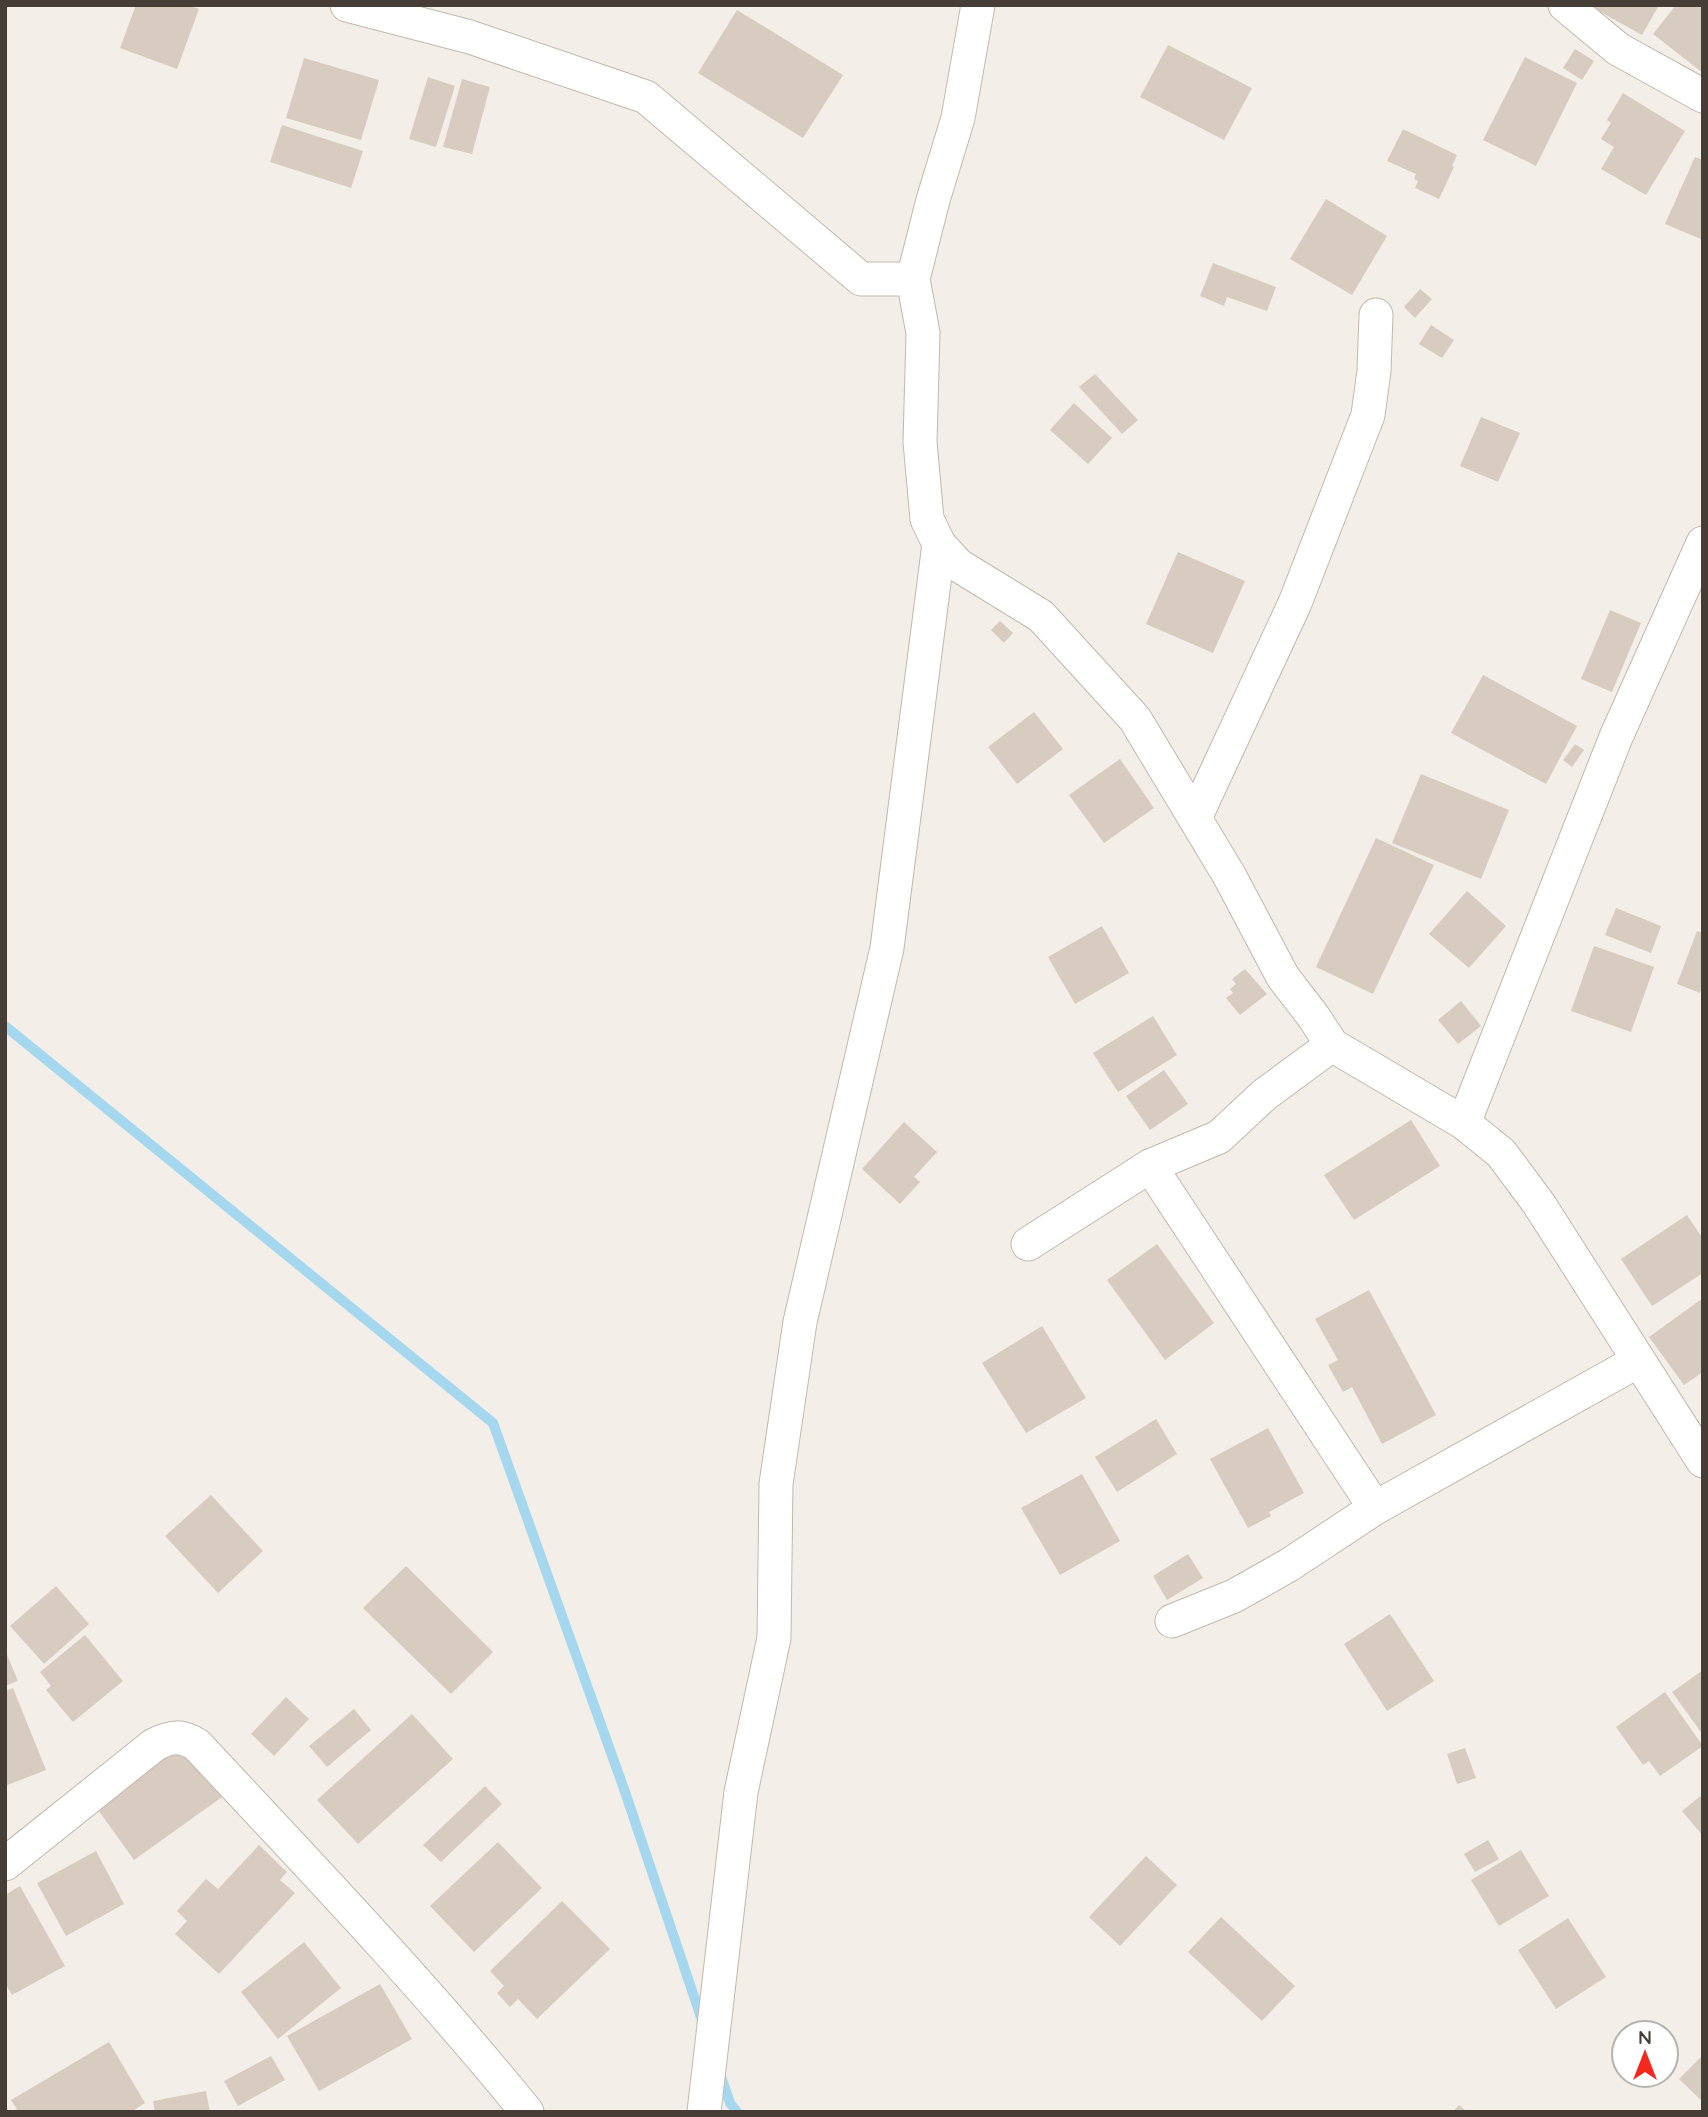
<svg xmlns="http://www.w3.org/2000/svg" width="1708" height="2117" font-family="Quicksand,sans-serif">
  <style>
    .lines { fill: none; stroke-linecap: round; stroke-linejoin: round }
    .stream { stroke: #a5d8ee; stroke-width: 10 }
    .building { fill: #d8ccc0 }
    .street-casing { stroke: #c2b8ad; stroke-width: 35 }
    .street { stroke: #fff; stroke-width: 33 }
  </style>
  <rect width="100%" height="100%" fill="#f3efe8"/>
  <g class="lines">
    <g class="stream">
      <polyline points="5,1026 493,1423 624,1789 703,2023"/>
      <polyline points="719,2071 730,2103 737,2112"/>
    </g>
  </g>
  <g class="building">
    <polygon points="136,5 188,5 199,9 177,69 120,48"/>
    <polygon points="1588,5 1659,5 1642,35"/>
    <polygon points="1676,5 1703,5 1703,73 1653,34"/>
    <polygon points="737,10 843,75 803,138 698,73"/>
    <polygon points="1168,45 1252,88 1224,140 1140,97"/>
    <polygon points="1575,49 1594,61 1582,80 1563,68"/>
    <polygon points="1525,57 1577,83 1536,166 1483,140"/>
    <polygon points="304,58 379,80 361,140 286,118"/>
    <polygon points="428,77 455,86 436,147 409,139"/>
    <polygon points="462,79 490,87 472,154 443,147"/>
    <polygon points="1623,93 1685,131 1646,195 1601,169 1614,147 1601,139 1611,123 1607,120"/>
    <polygon points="282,125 363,151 351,188 270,162"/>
    <polygon points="1403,129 1457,155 1452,166 1454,167 1439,199 1415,188 1418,181 1414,179 1416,174 1387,161"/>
    <polygon points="1695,157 1703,160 1703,240 1665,224"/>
    <polygon points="1326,199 1387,236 1352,295 1290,259"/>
    <polygon points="1213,263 1276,287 1267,311 1227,297 1224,306 1200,296"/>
    <polygon points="1420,289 1432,299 1415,318 1404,307"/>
    <polygon points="1431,325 1454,340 1442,358 1419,344"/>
    <polygon points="1095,374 1138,420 1122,434 1079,387"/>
    <polygon points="1074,403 1112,438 1088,464 1050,430"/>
    <polygon points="1481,417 1520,433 1498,482 1460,466"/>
    <polygon points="1178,552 1245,581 1213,653 1146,624"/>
    <polygon points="1610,610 1641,623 1612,692 1581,679"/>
    <polygon points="1000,621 1013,633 1004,643 991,630"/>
    <polygon points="1483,675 1577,726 1546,784 1451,733"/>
    <polygon points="1034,712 1063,749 1017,784 988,747"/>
    <polygon points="1575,744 1584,750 1572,767 1563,760"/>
    <polygon points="1120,759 1154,808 1104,843 1069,795"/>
    <polygon points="1421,774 1509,810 1481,879 1392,843"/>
    <polygon points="1376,838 1434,865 1373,994 1316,967"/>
    <polygon points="1467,891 1506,926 1469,968 1429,934"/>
    <polygon points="1616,908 1661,926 1651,953 1605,935"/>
    <polygon points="1102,926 1129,973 1075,1004 1048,957"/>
    <polygon points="1697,931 1703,933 1703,985 1700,993 1677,984"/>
    <polygon points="1594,946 1654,967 1631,1032 1571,1011"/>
    <polygon points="1245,969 1267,994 1240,1015 1226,998 1233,993 1230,989 1236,984 1232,979"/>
    <polygon points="1461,1001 1481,1026 1458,1044 1438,1020"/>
    <polygon points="1153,1016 1177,1055 1118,1092 1093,1053"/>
    <polygon points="1164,1070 1188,1104 1150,1130 1126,1096"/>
    <polygon points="1411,1120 1440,1166 1354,1220 1324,1175"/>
    <polygon points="904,1122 937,1152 914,1177 920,1182 900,1204 862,1169"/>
    <polygon points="1687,1215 1703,1239 1703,1273 1652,1306 1621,1259"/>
    <polygon points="1157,1244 1214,1323 1165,1360 1107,1280"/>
    <polygon points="1369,1290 1436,1415 1382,1444 1352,1387 1343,1392 1328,1365 1338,1360 1315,1319"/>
    <polygon points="1703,1298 1703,1372 1684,1385 1649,1337"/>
    <polygon points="1042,1326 1086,1398 1026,1433 982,1363"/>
    <polygon points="1156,1419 1177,1454 1117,1492 1095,1457"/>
    <polygon points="1268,1428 1304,1493 1269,1512 1271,1516 1248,1528 1210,1459"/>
    <polygon points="1082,1474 1120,1541 1060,1575 1021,1508"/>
    <polygon points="211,1495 263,1551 218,1593 165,1536"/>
    <polygon points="1188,1554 1203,1578 1167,1600 1153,1576"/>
    <polygon points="406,1566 493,1652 451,1694 363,1608"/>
    <polygon points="56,1586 89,1624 44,1664 10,1626"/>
    <polygon points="1390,1614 1434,1681 1387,1711 1344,1644"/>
    <polygon points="85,1635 123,1681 73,1722 46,1690 51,1686 40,1672"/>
    <polygon points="5,1650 18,1681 5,1686"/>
    <polygon points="1703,1670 1703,1735 1672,1692"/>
    <polygon points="13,1688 46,1770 5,1786 5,1691"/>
    <polygon points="1665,1692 1703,1746 1660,1776 1649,1761 1643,1765 1616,1727"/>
    <polygon points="286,1697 309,1719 274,1756 251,1734"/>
    <polygon points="354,1709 371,1730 327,1767 309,1746"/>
    <polygon points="412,1714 453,1759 358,1844 317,1800"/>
    <polygon points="184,1745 222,1797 134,1860 96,1807"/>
    <polygon points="1465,1748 1476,1778 1457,1784 1447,1754"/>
    <polygon points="485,1786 502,1804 441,1862 423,1845"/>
    <polygon points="1703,1794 1703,1836 1682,1811"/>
    <polygon points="1488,1840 1499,1859 1475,1872 1464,1854"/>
    <polygon points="498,1842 542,1888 474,1952 430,1906"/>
    <polygon points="259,1845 287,1872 280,1880 295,1893 219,1974 175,1934 187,1921 177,1911 206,1879 218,1889"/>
    <polygon points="1521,1850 1549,1896 1499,1926 1471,1880"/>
    <polygon points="96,1851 124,1904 66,1936 37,1883"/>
    <polygon points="1146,1856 1177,1885 1120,1946 1089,1917"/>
    <polygon points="20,1886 65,1966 12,1995 5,1983 5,1895"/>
    <polygon points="562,1901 610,1949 537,2019 518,1999 510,2007 497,1993 504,1986 490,1971"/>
    <polygon points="1221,1917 1295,1986 1262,2021 1188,1952"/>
    <polygon points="1568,1918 1606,1977 1556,2009 1518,1950"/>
    <polygon points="304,1942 341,1988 278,2039 241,1992"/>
    <polygon points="380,1984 412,2039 319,2091 287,2036"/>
    <polygon points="109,2042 145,2103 131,2112 11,2112 17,2109 11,2100"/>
    <polygon points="1703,2055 1703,2102 1679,2079"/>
    <polygon points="271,2056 285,2080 238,2106 224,2081"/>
    <polygon points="206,2091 210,2112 155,2112 153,2101"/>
    <polygon points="1459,2105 1467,2112 1453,2112"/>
  </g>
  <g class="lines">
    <defs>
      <g id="street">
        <polyline points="347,5 470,37 646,97 861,279 913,279"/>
        <polyline points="978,5 958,118 933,200 913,279 923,333 920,442 927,519 939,544 958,565 1041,616 1135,719 1229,875 1283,977 1313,1016 1332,1045 1464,1123 1501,1153 1539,1204 1703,1461"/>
        <polyline points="1565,5 1618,49 1703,96"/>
        <polyline points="1195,818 1295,603 1368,415 1374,371 1376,315"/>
        <polyline points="1464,1123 1616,737 1703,543"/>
        <polyline points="1150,1166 1375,1508"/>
        <polyline points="1028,1244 1150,1166 1219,1137 1264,1095 1332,1045"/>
        <polyline points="1172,1621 1234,1596 1289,1565 1375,1508 1638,1361"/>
        <path d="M5 1864 154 1745C171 1736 181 1735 197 1745 309 1865 423 1984 527 2112"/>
        <polyline points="704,2112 741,1792 774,1638 776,1484 800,1322 887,948 939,544"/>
      </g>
    </defs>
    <use href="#street" class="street-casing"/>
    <use href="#street" class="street"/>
  </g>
  <rect width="1708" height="2117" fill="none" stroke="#463e36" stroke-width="14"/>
  <g transform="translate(1645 2054)"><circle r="33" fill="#ffffff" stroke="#b5b2af" stroke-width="2"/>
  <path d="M0-5L12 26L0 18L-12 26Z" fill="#f4281e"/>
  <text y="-10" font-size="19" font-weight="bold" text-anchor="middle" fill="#463e36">N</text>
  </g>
</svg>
